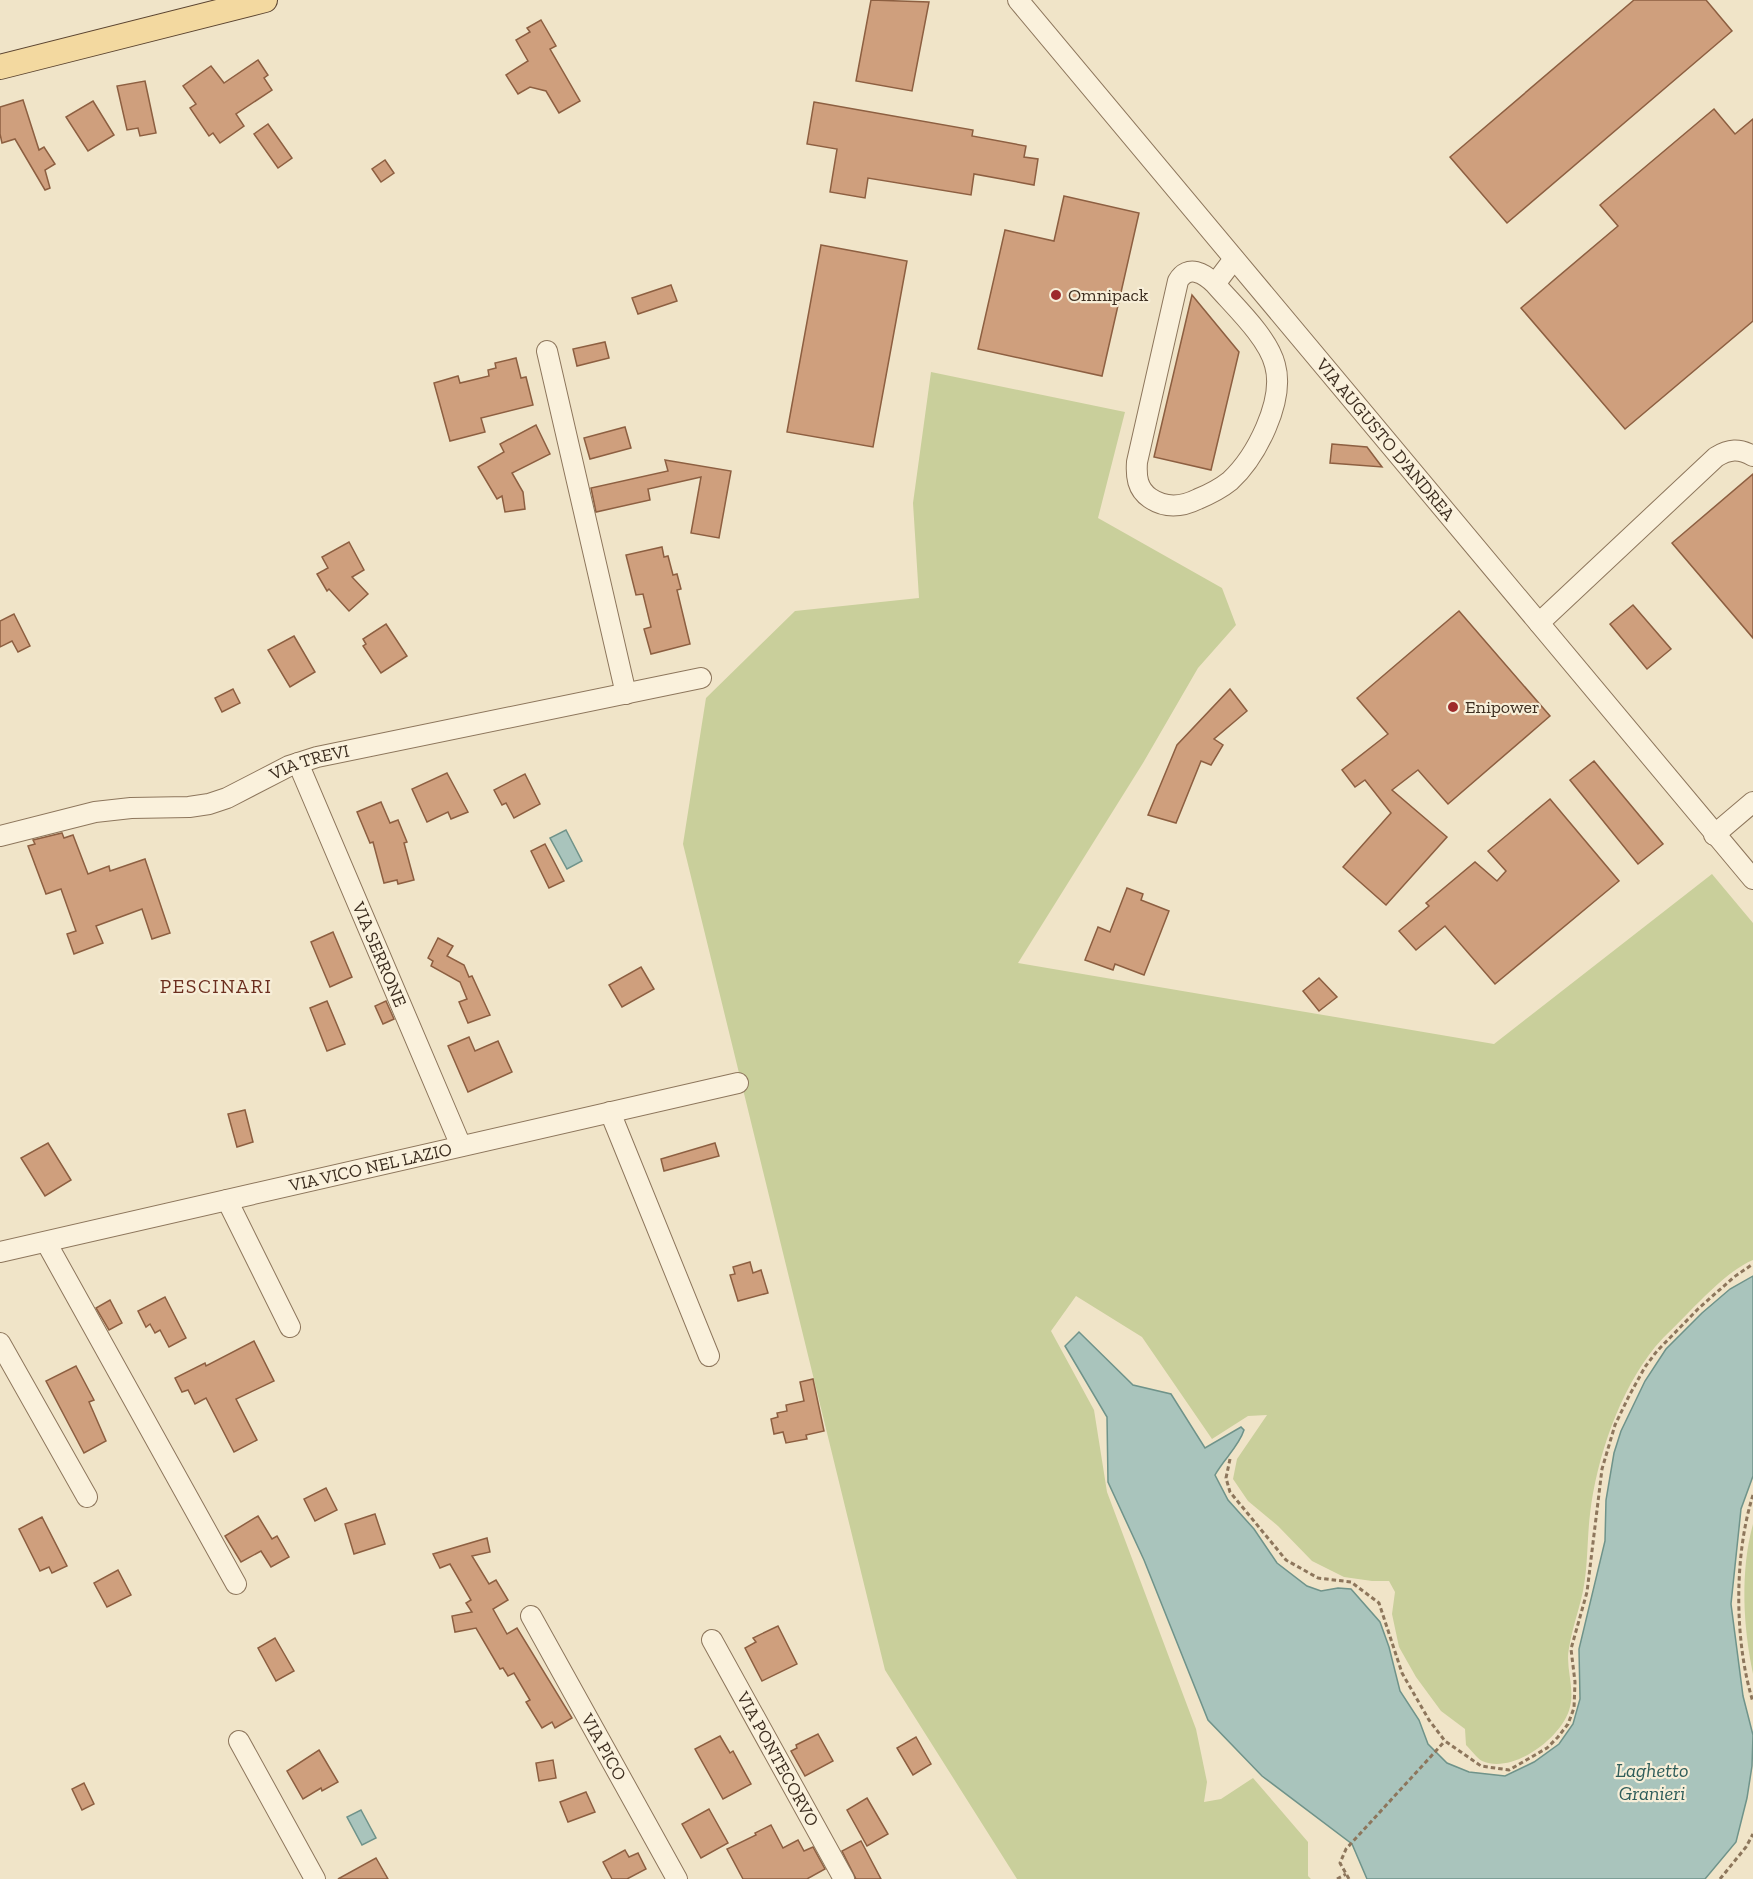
<svg xmlns="http://www.w3.org/2000/svg" width="1753" height="1879" font-family="'Zilla Slab',serif">
  <style>
    .green { fill: #c9cf9b }
    .water { fill: #a9c4bc; stroke: #6f938a; stroke-width: 1.5 }
    .building { fill: #cf9f7d; stroke: #8d5f41; stroke-width: 1.5 }
    .lines { fill: none; stroke-linecap: round; stroke-linejoin: round }
    .minor-casing { stroke: #8d765c; stroke-width: 22 }
    .major-casing { stroke: #5b4430; stroke-width: 26 }
    .path { stroke: #8d765c; stroke-width: 3; stroke-dasharray: 4.5 3; stroke-linecap: butt }
    .minor { stroke: #faf1dc; stroke-width: 20 }
    .major { stroke: #f3d9a0; stroke-width: 24 }
    .poi-dot { fill: #9e2a2b; stroke: #f7eed8; stroke-width: 2 }
    .labels { text-anchor: middle; dominant-baseline: central; stroke-width: 4.5; stroke-linejoin: round; paint-order: stroke }
    .poi-label { font-size: 18px; fill: #3d2e20; stroke: #f7eed8; text-anchor: start }
    .street-label { font-size: 18px; fill: #3d2e20; stroke: #f7eed8 }
    .neighbourhood-label { font-size: 20px; letter-spacing: 1.5px; fill: #6b2e1e; stroke: #f7eed8 }
    .water-label { font-size: 20px; font-style: italic; fill: #2f5d5a; stroke: #f7eed8 }
  </style>
  <rect width="100%" height="100%" fill="#f0e4c8"/>
  <g class="green">
    <path d="M931 372 1125 412 1098 518 1222 588 1236 625 1198 668 1143 763 1018 963 1494 1044 1712 874 1753 923V1260C1731 1269 1707 1294 1690 1311 1679 1323 1666 1334 1655 1347 1619 1392 1597 1457 1590 1514 1587 1539 1588 1566 1583 1591 1579 1610 1572 1629 1569 1648 1565 1667 1575 1687 1570 1707 1563 1737 1513 1775 1482 1761 1477 1758 1471 1750 1466 1745L1465 1729 1441 1711 1416 1677 1399 1647 1392 1614 1395 1592 1389 1581H1372L1344 1577 1312 1561 1278 1526 1248 1501 1233 1479 1237 1459 1267 1415 1248 1416 1212 1439 1142 1337 1076 1296 1051 1331 1094 1410 1107 1492 1196 1729 1207 1782 1204 1802 1221 1799 1253 1778 1308 1842V1876L1311 1879H1017L885 1670 683 844 706 698 795 611 919 598 913 503Z"/>
    <path d="M1753 1524V1674C1743 1627 1740 1571 1753 1524Z"/>
  </g>
  <g class="water">
    <polygon points="566,830 582,861 567,869 550,838"/>
    <path d="M1753 1276V1476L1741 1509 1731 1604 1743 1696 1753 1735 1752 1766 1747 1798 1736 1842 1705 1879H1367L1352 1844 1262 1776 1208 1720 1144 1560 1108 1482 1107 1417 1065 1346 1079 1332 1133 1385 1171 1394 1205 1448 1241 1427 1244 1430C1239 1446 1224 1459 1215 1475L1228 1500 1254 1529 1277 1563 1307 1586 1321 1591 1338 1588 1351 1589 1380 1622 1389 1647 1400 1691 1419 1720 1428 1744 1447 1763 1469 1772 1505 1776 1534 1762 1559 1744 1573 1724 1580 1699 1579 1649 1605 1541 1606 1500 1614 1453 1621 1431 1645 1381 1666 1349 1702 1313 1730 1289Z"/>
    <polygon points="361,1810 376,1838 362,1845 347,1817"/>
  </g>
  <g class="building">
    <polygon points="871,0 929,2 912,91 856,81"/>
    <polygon points="1634,0 1706,0 1732,31 1507,223 1450,157"/>
    <polygon points="541,20 556,46 550,49 580,101 559,113 546,91 530,87 518,94 506,75 528,61 516,40 530,32 527,28"/>
    <polygon points="258,60 268,75 264,78 272,90 236,114 244,126 220,143 213,133 209,136 190,108 196,104 183,86 211,66 224,83"/>
    <polygon points="145,81 156,133 140,136 138,128 127,130 117,86"/>
    <polygon points="23,100 39,150 44,147 55,164 45,170 50,188 45,190 15,139 2,143 0,134 0,107"/>
    <polygon points="93,101 114,135 88,151 66,117"/>
    <polygon points="814,102 973,130 972,136 1026,146 1024,157 1038,159 1034,185 974,174 971,195 868,178 865,198 830,192 837,149 807,144"/>
    <polygon points="1714,109 1735,134 1753,119 1753,321 1625,429 1521,308 1618,226 1600,205"/>
    <polygon points="268,124 292,158 278,168 254,134"/>
    <polygon points="385,160 394,173 381,182 372,169"/>
    <polygon points="1064,196 1139,213 1102,376 978,349 1005,230 1054,241"/>
    <polygon points="821,245 907,261 873,447 787,432"/>
    <polygon points="671,285 677,301 638,314 632,298"/>
    <polygon points="1192,295 1239,352 1211,470 1154,457"/>
    <polygon points="605,342 609,358 577,366 573,349"/>
    <polygon points="516,358 521,378 526,377 533,405 481,418 485,432 450,441 434,383 458,376 460,383 489,376 488,370 496,368 495,363"/>
    <polygon points="536,425 550,454 512,473 523,492 525,509 505,512 502,496 497,499 478,467 504,452 500,444"/>
    <polygon points="625,427 631,448 590,459 584,438"/>
    <polygon points="1332,444 1367,447 1382,467 1330,463"/>
    <polygon points="665,460 731,471 719,538 691,533 701,477 648,489 650,500 596,512 591,488 668,471"/>
    <polygon points="1753,474 1753,638 1672,543"/>
    <polygon points="349,542 364,570 352,577 368,594 349,611 329,589 327,591 317,574 328,568 322,557"/>
    <polygon points="662,547 664,557 668,556 673,575 677,574 681,589 677,590 690,644 651,654 644,629 651,627 643,594 636,595 626,555"/>
    <polygon points="1633,605 1671,649 1647,669 1610,624"/>
    <polygon points="1459,611 1550,716 1448,804 1418,770 1392,790 1447,837 1386,905 1343,867 1391,813 1365,780 1355,787 1342,770 1388,734 1357,698"/>
    <polygon points="14,614 30,646 18,652 12,641 0,647 0,621"/>
    <polygon points="386,624 407,656 381,673 363,646 366,644 363,639"/>
    <polygon points="294,636 315,672 290,687 268,650"/>
    <polygon points="233,689 240,703 222,712 215,698"/>
    <polygon points="1230,689 1247,711 1214,739 1223,745 1211,765 1201,761 1176,823 1148,815 1177,745"/>
    <polygon points="1594,761 1663,844 1638,864 1570,780"/>
    <polygon points="447,773 468,812 451,819 448,812 427,822 412,789"/>
    <polygon points="525,774 540,804 514,818 506,803 502,805 494,790"/>
    <polygon points="1550,799 1619,881 1495,984 1445,926 1416,950 1399,931 1429,906 1426,903 1475,862 1497,881 1506,871 1488,851"/>
    <polygon points="381,802 390,823 398,820 407,842 404,843 414,880 398,884 397,880 384,883 373,842 370,843 357,812"/>
    <polygon points="62,833 64,838 73,835 88,874 109,866 110,871 145,859 170,933 152,939 142,909 96,926 103,943 74,954 67,934 76,931 61,889 46,894 28,846 35,844 33,840"/>
    <polygon points="545,844 564,881 549,888 531,851"/>
    <polygon points="1127,888 1143,894 1141,900 1169,911 1144,975 1115,964 1113,970 1085,960 1098,927 1110,932"/>
    <polygon points="333,932 352,977 330,987 311,942"/>
    <polygon points="438,938 453,946 447,956 464,965 469,977 472,976 490,1015 468,1023 459,1002 467,999 460,982 431,966 433,961 428,958"/>
    <polygon points="641,967 654,989 622,1007 609,985"/>
    <polygon points="1319,978 1337,997 1319,1011 1303,991"/>
    <polygon points="327,1001 345,1044 327,1051 310,1008"/>
    <polygon points="386,1001 394,1019 383,1024 375,1006"/>
    <polygon points="469,1037 475,1051 498,1041 512,1072 468,1092 448,1046"/>
    <polygon points="245,1110 253,1142 237,1147 228,1114"/>
    <polygon points="48,1143 71,1180 45,1196 21,1158"/>
    <polygon points="715,1143 719,1156 664,1171 661,1159"/>
    <polygon points="750,1262 753,1273 761,1270 768,1293 738,1301 730,1275 735,1274 733,1267"/>
    <polygon points="165,1297 186,1338 169,1347 160,1330 155,1333 150,1324 146,1327 138,1311"/>
    <polygon points="110,1300 122,1323 109,1330 96,1308"/>
    <polygon points="254,1341 274,1381 236,1399 257,1440 234,1452 206,1398 195,1404 188,1390 182,1392 175,1378 205,1363 206,1366"/>
    <polygon points="76,1366 94,1400 89,1402 106,1441 84,1453 46,1381"/>
    <polygon points="813,1379 824,1431 806,1435 807,1439 786,1443 783,1432 774,1434 771,1419 778,1417 777,1413 787,1411 786,1405 804,1401 800,1382"/>
    <polygon points="326,1488 337,1510 315,1521 304,1499"/>
    <polygon points="375,1514 385,1544 354,1554 345,1524"/>
    <polygon points="258,1516 272,1539 277,1536 289,1557 271,1567 261,1551 241,1562 225,1536"/>
    <polygon points="42,1517 67,1566 52,1573 49,1567 40,1571 19,1529"/>
    <polygon points="487,1538 490,1552 472,1556 489,1584 496,1580 508,1600 493,1609 507,1634 517,1628 572,1718 555,1728 552,1722 542,1728 526,1702 530,1700 514,1673 508,1676 503,1668 500,1669 476,1628 455,1632 452,1616 472,1612 466,1603 471,1600 450,1564 440,1568 433,1554"/>
    <polygon points="118,1570 131,1595 107,1607 94,1583"/>
    <polygon points="778,1626 797,1664 762,1681 745,1648 756,1642 753,1638"/>
    <polygon points="275,1638 294,1671 276,1681 258,1648"/>
    <polygon points="818,1734 833,1761 805,1776 791,1751 797,1748 796,1745"/>
    <polygon points="720,1736 730,1753 733,1751 751,1784 723,1799 695,1749"/>
    <polygon points="916,1737 931,1764 913,1775 897,1748"/>
    <polygon points="319,1750 338,1782 322,1791 321,1788 303,1799 287,1771"/>
    <polygon points="553,1760 556,1778 539,1781 536,1763"/>
    <polygon points="84,1783 94,1804 82,1810 72,1789"/>
    <polygon points="586,1792 595,1812 568,1822 560,1802"/>
    <polygon points="867,1798 888,1834 867,1846 847,1810"/>
    <polygon points="709,1809 728,1843 701,1858 682,1824"/>
    <polygon points="771,1825 783,1848 798,1840 804,1851 813,1847 825,1869 807,1879 743,1879 727,1849 756,1835 755,1833"/>
    <polygon points="861,1841 881,1879 856,1879 842,1851"/>
    <polygon points="625,1850 629,1857 638,1853 646,1869 627,1879 612,1879 603,1862"/>
    <polygon points="376,1858 388,1879 338,1879"/>
  </g>
  <g class="lines">
    <defs>
      <g id="minor">
        <path id="s1" d="M1018 0 1753 879"/>
        <path d="M1215 284C1204 273 1188 264 1178 281L1137 462C1136 476 1137 489 1150 498 1166 509 1182 507 1198 499 1210 494 1220 489 1230 481 1256 457 1285 401 1275 365 1268 337 1234 306 1215 284L1234 259"/>
        <polyline points="547,351 626,694"/>
        <path d="M1539 623 1716 457C1729 449 1739 448 1753 456"/>
        <path id="s2" d="M298 763 461 1146"/>
        <polyline points="1714,835 1753,802"/>
        <path id="s3" d="M0 836 95 812 131 808 189 807 209 804 227 798 289 766 317 757 701 678"/>
        <polyline points="610,1112 709,1356"/>
        <polyline points="227,1200 290,1327"/>
        <polyline points="46,1242 236,1584"/>
        <path id="s4" d="M0 1252 738 1083"/>
        <polyline points="0,1343 87,1497"/>
        <path id="s5" d="M531 1616 677 1879"/>
        <path id="s6" d="M712 1640 844 1879"/>
        <polyline points="239,1741 315,1879"/>
      </g>
      <polyline id="major" points="0,67 265,0"/>
    </defs>
    <use href="#minor" class="minor-casing"/>
    <use href="#major" class="major-casing"/>
    <g class="path">
      <polyline points="1230,1459 1226,1478 1230,1492 1286,1560 1318,1578 1351,1582 1379,1603 1402,1673 1429,1720 1445,1741 1481,1766 1509,1770 1547,1748 1558,1737 1568,1724 1574,1708 1575,1682 1571,1649 1587,1592 1602,1469 1615,1425 1629,1396 1645,1367 1657,1351 1698,1309 1734,1277 1753,1264"/>
      <path d="M1753 1495C1734 1555 1734 1641 1753 1702"/>
      <polyline points="1337,1879 1346,1874"/>
      <polyline points="1349,1879 1340,1863 1346,1849 1445,1741"/>
      <polyline points="1720,1879 1746,1847 1753,1834"/>
    </g>
    <use href="#minor" class="minor"/>
    <use href="#major" class="major"/>
  </g>
  <g class="poi-dot">
    <circle cx="1056" cy="295" r="6"/>
    <circle cx="1453" cy="707" r="6"/>
  </g>
  <g class="labels">
    <g class="poi-label">
      <text x="1068" y="295">Omnipack</text>
      <text x="1465" y="707">Enipower</text>
    </g>
    <g class="street-label">
      <text stroke="none"><textPath href="#s1" startOffset="573">VIA AUGUSTO D'ANDREA</textPath></text>
      <text stroke="none"><textPath href="#s3" startOffset="322">VIA TREVI</textPath></text>
      <text stroke="none"><textPath href="#s2" startOffset="208">VIA SERRONE</textPath></text>
      <text stroke="none"><textPath href="#s4" startOffset="380">VIA VICO NEL LAZIO</textPath></text>
      <text stroke="none"><textPath href="#s5" startOffset="150">VIA PICO</textPath></text>
      <text stroke="none"><textPath href="#s6" startOffset="136">VIA PONTECORVO</textPath></text>
    </g>
    <g class="neighbourhood-label">
      <text x="216" y="986">PESCINARI</text>
    </g>
    <g class="water-label">
      <text x="1652" y="1770">Laghetto<tspan x="1652" dy="23">Granieri</tspan></text>
    </g>
  </g>
</svg>
